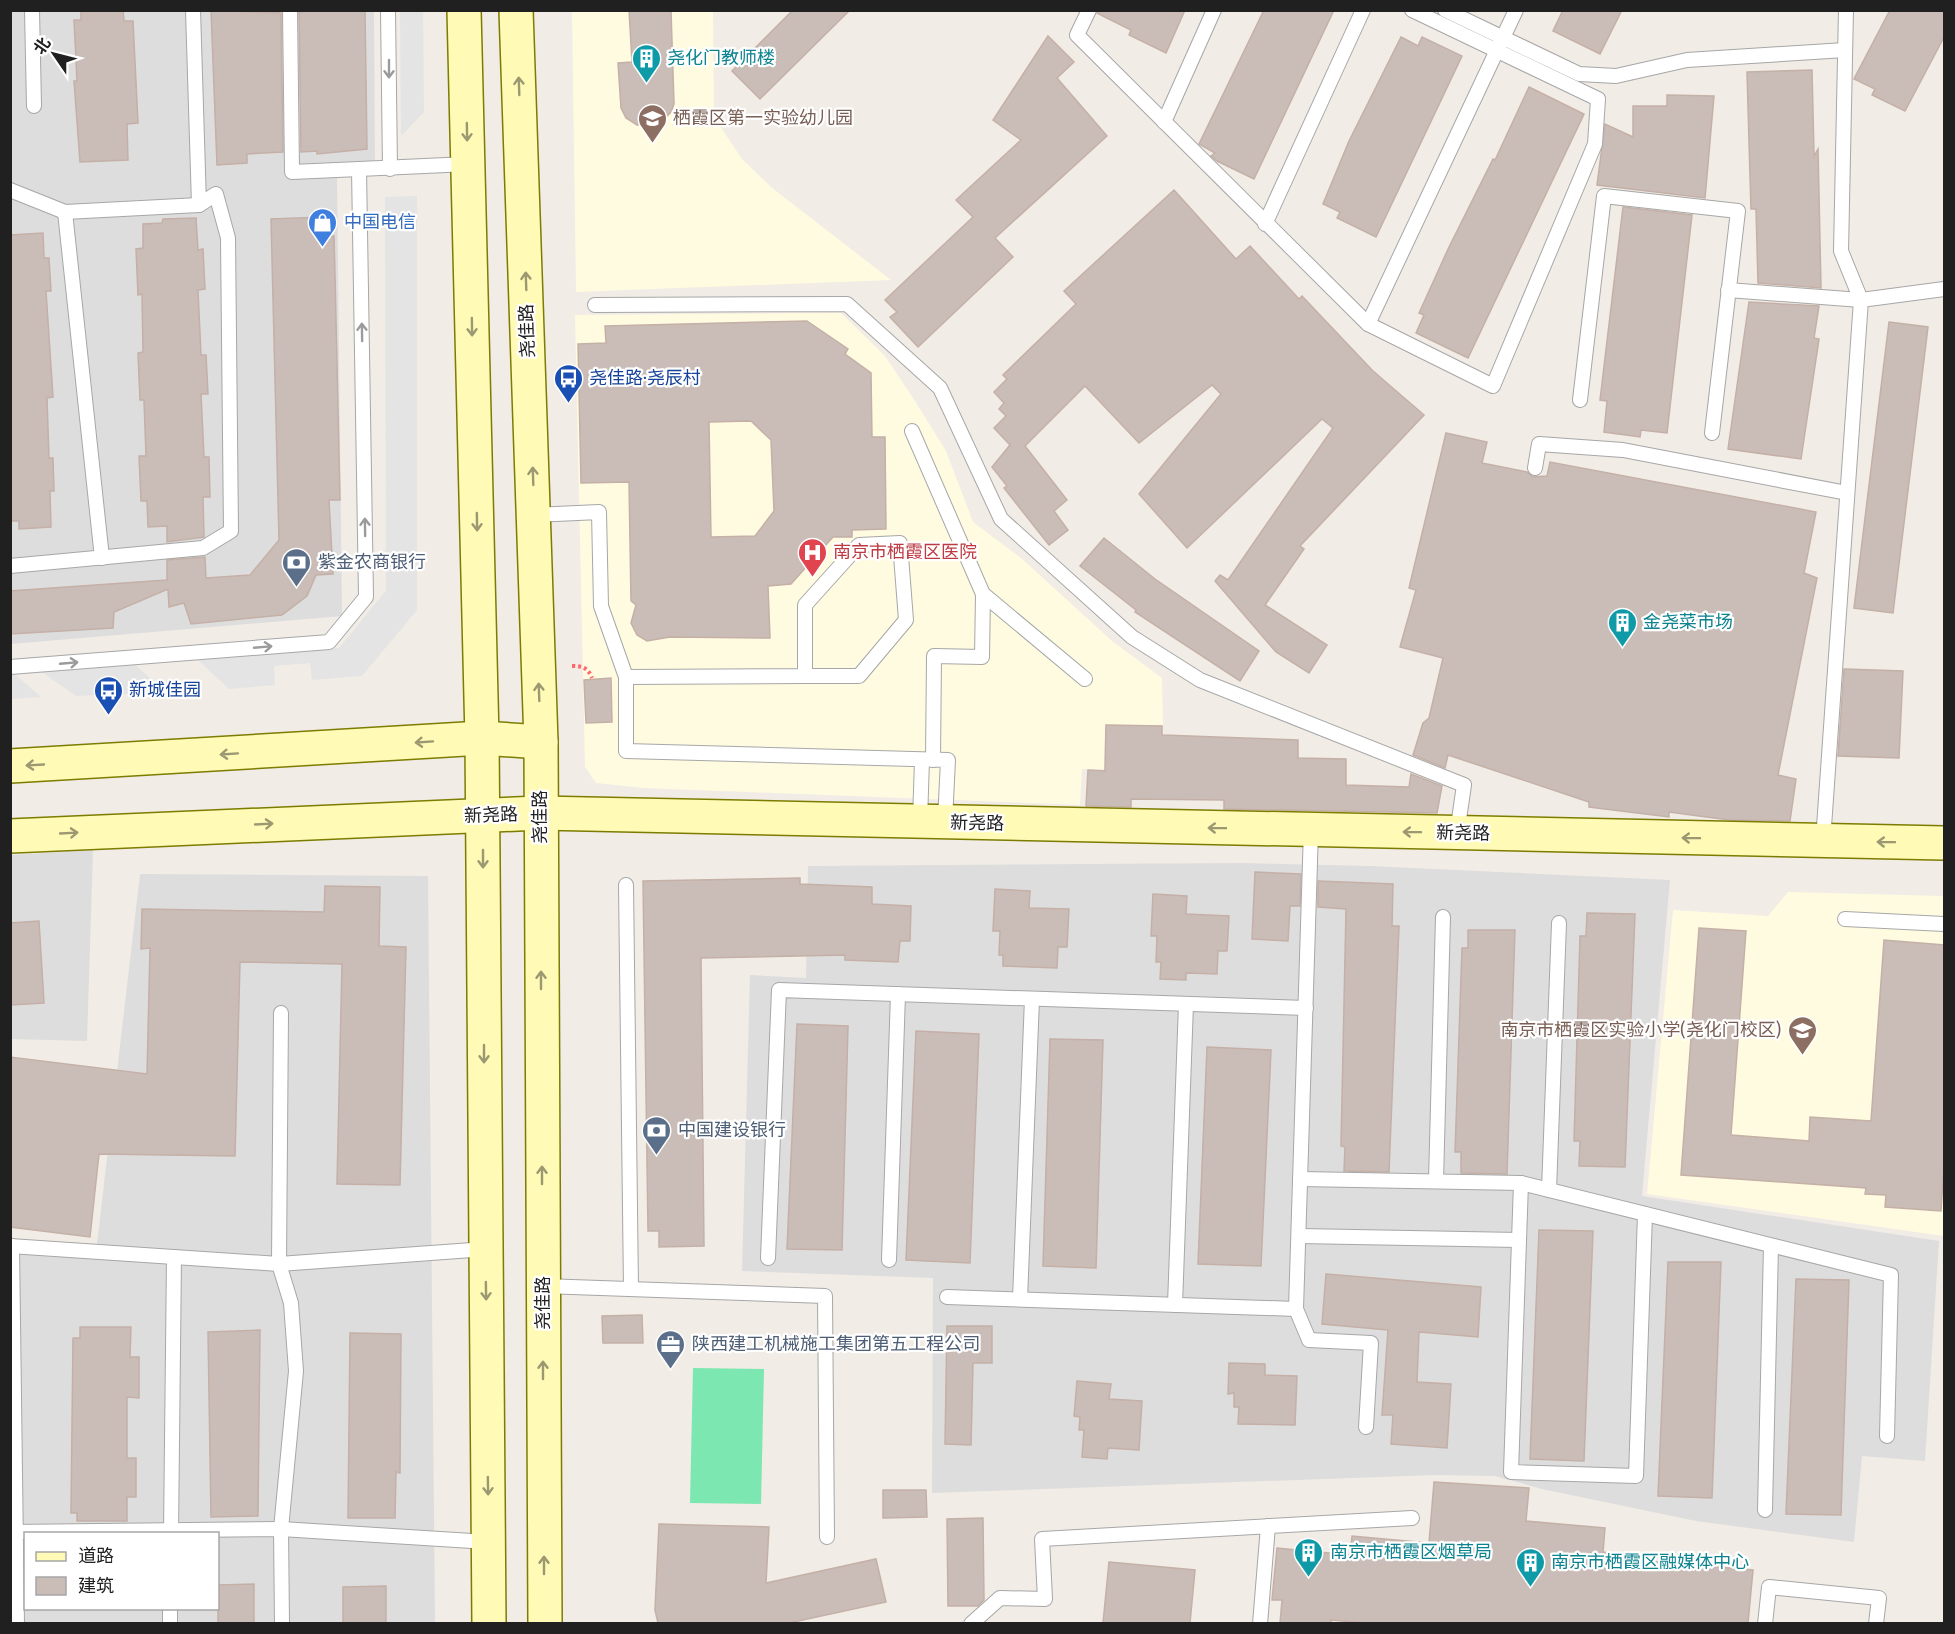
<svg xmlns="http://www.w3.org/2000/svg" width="1955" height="1634" font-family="'Fira Sans Condensed','Noto Sans SC',sans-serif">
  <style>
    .residential { fill: #dedddd; fill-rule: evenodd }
    .education { fill: #fffbe0 }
    .pitch { fill: #7de7b1 }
    .parking { fill: #e4e4e4 }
    .building { fill: #cabdb8; stroke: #c4b0a6; stroke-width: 1.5; fill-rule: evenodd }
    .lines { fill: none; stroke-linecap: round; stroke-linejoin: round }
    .lane-casing { stroke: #a7a7a7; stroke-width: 16 }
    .secondary-casing { stroke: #7d7c00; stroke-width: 36 }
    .path { stroke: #ff686c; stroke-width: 4; stroke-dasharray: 3 3; stroke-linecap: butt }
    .lane { stroke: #fff; stroke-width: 14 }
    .secondary { stroke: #fffab5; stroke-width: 33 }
    .oneway { stroke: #9b9b9b }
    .oneway2 { stroke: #9b9872 }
    .labels { text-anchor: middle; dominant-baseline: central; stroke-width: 4.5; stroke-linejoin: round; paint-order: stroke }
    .culture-label { font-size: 18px; fill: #0d838f; stroke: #fff; text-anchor: start }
    .education-label { font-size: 18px; fill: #785e54; stroke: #fff; text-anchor: start }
    .shop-label { font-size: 18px; fill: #366cbe; stroke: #fff; text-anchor: start }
    .street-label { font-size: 18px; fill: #202020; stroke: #fff }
    .transit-label { font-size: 18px; fill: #164399; stroke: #fff; text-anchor: start }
    .health-label { font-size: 18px; fill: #be3a42; stroke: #fff; text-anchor: start }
    .service-label { font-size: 18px; fill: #4e5e75; stroke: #fff; text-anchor: start }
  </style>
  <rect width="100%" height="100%" fill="#f1ece5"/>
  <g class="residential">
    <polygon points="11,11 374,11 375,172 337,176 342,616 11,644"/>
    <polygon points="93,850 87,1041 11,1039 11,855"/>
    <polygon points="1241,863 1370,866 1670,880 1642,1196 1939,1241 1925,1461 1862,1456 1854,1542 1696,1521 1542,1489 1495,1476 1434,1475 932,1493 933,1278 742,1271 750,975 806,978 808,866"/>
    <path d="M140 874 428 876 435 1623H11L10 1239 97 1244ZM26 1534H218V1608H26Z"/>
  </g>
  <g class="education">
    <polygon points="572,11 713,11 714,117 742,159 771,187 891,280 576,292"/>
    <polygon points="841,313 885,356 915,401 946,451 973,522 1021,558 1112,641 1162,678 1163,725 1105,725 1104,769 1082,769 1080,805 644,788 596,783 585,767 575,315"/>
    <polygon points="1788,892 1944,896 1944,1236 1647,1194 1673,910 1768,916"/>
  </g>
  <polygon class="pitch" points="693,1368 764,1369 761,1504 690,1503"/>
  <g class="parking">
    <polygon points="400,11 423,11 424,112 401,136"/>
    <polygon points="417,196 417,610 362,676 312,680 310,663 274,666 275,685 229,689 198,660 339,648 386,591 385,197"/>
    <polygon points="135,665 166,692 76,696 42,672"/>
    <polygon points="11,674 15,674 41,697 11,699"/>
  </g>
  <g class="building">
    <polygon points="81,10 123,10 124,21 133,21 138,123 127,124 128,160 80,162 74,81 77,81 74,20 81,20"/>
    <polygon points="211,10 281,13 283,152 247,154 247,163 217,165"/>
    <polygon points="314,10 365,10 367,149 317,154 317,151 301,152 299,12"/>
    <polygon points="629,10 671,10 674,104 671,112 660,123 637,125 626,118 621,108 618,63 632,62"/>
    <polygon points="793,10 850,10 760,99 732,71"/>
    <polygon points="1098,10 1185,10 1166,53 1129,35 1131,30 1097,13"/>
    <polygon points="1264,10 1334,10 1254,179 1217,161 1211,156 1215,153 1199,144"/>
    <polygon points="1563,10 1622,10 1600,54 1553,31"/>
    <polygon points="1890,10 1944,10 1944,37 1905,111 1872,95 1875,89 1854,79"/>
    <polygon points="1048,36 1074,62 1057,78 1107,136 995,238 1013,257 918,347 890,317 897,312 885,300 973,217 956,200 1021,140 993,120"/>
    <polygon points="1401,37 1418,46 1422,37 1462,56 1376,237 1337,218 1340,212 1323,204 1349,141"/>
    <polygon points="1812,70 1814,156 1818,149 1821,288 1758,283 1756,209 1751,209 1747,72"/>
    <polygon points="1529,87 1584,114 1468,358 1416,333 1424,315 1419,313 1449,247 1493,159 1495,160"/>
    <polygon points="1667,95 1714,96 1705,198 1597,185 1605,124 1633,137 1633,106 1667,106"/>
    <polygon points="1174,190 1236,259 1250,246 1299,299 1302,296 1373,371 1424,415 1300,546 1304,549 1265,605 1327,645 1309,673 1276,652 1215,581 1220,575 1228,580 1333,428 1322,419 1187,548 1139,494 1221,394 1212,385 1139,443 1085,386 1025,446 1067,500 1054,511 1068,530 1049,545 1004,488 1007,486 992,467 1010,445 994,428 1006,416 999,409 1004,403 994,392 1007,379 1003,375 1076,304 1064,291"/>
    <polygon points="1623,207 1692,215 1667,433 1641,430 1640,437 1604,432 1607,401 1600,400"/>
    <polygon points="324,217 324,236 334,236 335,275 340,500 329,500 333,574 316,575 307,596 282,615 191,624 184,603 169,607 168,589 114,612 113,628 10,634 10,591 167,580 167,560 205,557 206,578 250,575 279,540 271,219"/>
    <polygon points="196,218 198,250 203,249 205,289 198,290 201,355 206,355 208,394 201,394 204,457 209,457 210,497 203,497 204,537 167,542 167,526 148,527 147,501 141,501 139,456 146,456 144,400 140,400 138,353 143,352 142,294 138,295 136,249 143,248 143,224 162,223 163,219"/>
    <polygon points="43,233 44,258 49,258 51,291 46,291 53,397 47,398 49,458 53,458 54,491 50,491 51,527 19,529 19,521 10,521 10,235"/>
    <polygon points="1749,302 1819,306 1814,338 1819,339 1801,459 1728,449"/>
    <path d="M807 321 848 349 845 354 871 373 872 437H885L886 529 852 530V537H833L791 584 768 586 770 638 670 637 647 641 637 635 631 623 636 605 631 601 629 482 581 483 578 344 606 343 605 326ZM751 421 771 440 774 511 755 536 711 537 709 422Z"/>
    <polygon points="1889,322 1928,327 1893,613 1854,608"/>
    <polygon points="1446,433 1487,442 1482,463 1527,472 1533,477 1547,476 1550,462 1816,512 1804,573 1817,578 1778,775 1796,779 1790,821 1729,820 1669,812 1669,817 1589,807 1589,802 1448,755 1445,768 1413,755 1423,723 1429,718 1443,658 1400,647 1416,590 1409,588"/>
    <polygon points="1104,538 1155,579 1259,651 1240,681 1135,612 1136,610 1080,566"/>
    <polygon points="1844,669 1903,671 1899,758 1838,756"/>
    <polygon points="611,678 612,722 586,723 584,680"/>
    <polygon points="1106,725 1162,726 1162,735 1298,740 1298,758 1346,759 1346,785 1409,787 1411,774 1442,786 1437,813 1224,809 1224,800 1131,799 1131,807 1086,806 1088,770 1105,771"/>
    <polygon points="1255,872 1301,874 1300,906 1290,906 1288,941 1252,939"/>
    <polygon points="800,878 800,884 872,887 872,904 911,906 910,941 900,941 898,962 845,960 845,955 701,958 704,1246 659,1247 659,1231 648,1231 643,881"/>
    <polygon points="1318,881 1393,884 1392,926 1399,926 1389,1172 1344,1171 1345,1147 1341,1146 1346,909 1318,907"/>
    <polygon points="325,886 380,887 379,946 406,947 400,1185 337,1184 342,964 240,962 235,1156 99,1154 90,1237 10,1227 10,1057 147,1074 150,948 141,949 142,909 324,912"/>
    <polygon points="995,889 1030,891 1029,908 1069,909 1067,947 1058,947 1057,968 1003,966 1003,955 999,955 1000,931 993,931"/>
    <polygon points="1153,894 1187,896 1186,914 1229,916 1227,951 1218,951 1217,974 1186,973 1186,980 1160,979 1161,962 1156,962 1157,936 1151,936"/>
    <polygon points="1587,913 1635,914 1625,1167 1579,1166 1580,1141 1574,1141 1580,936 1586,936"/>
    <polygon points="39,921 44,1003 10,1005 10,923"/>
    <polygon points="1699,928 1746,931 1731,1135 1809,1141 1810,1117 1871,1121 1884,940 1944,945 1944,1166 1941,1211 1885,1207 1886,1195 1865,1194 1866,1188 1681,1175"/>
    <polygon points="1468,930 1515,930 1507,1174 1461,1173 1461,1152 1455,1152 1462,948 1468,948"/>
    <polygon points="797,1024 848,1026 842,1250 787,1249"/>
    <polygon points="916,1031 979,1034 970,1263 906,1260"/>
    <polygon points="1050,1039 1103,1040 1096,1268 1043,1266"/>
    <polygon points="1207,1047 1271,1050 1261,1266 1198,1264"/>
    <polygon points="1539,1230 1593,1231 1584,1461 1530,1459"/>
    <polygon points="1668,1262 1721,1262 1712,1498 1658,1496"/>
    <polygon points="1326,1274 1481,1287 1478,1337 1419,1332 1417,1382 1451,1384 1447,1448 1391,1444 1393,1415 1382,1415 1388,1330 1322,1324"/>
    <polygon points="1796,1279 1849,1280 1841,1515 1786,1514"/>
    <polygon points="642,1315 643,1343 603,1343 602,1316"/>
    <polygon points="947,1326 992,1326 992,1363 973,1363 971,1445 945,1444"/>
    <polygon points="80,1327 131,1327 130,1357 139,1357 139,1398 127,1397 127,1458 136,1458 136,1497 127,1497 127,1521 77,1521 77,1513 71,1513 73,1338 80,1338"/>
    <polygon points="260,1330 258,1516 211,1517 208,1332"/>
    <polygon points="350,1333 401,1334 400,1473 396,1472 395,1518 348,1518"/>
    <polygon points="1229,1363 1265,1364 1265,1375 1297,1376 1295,1425 1238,1424 1239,1407 1234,1407 1234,1393 1228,1394"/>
    <polygon points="1077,1381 1111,1384 1109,1399 1142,1401 1139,1450 1108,1448 1107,1459 1082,1457 1084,1430 1079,1430 1080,1417 1074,1416"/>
    <polygon points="1434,1482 1529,1488 1526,1521 1605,1528 1603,1552 1609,1553 1609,1558 1753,1570 1748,1623 1365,1623 1331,1620 1331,1623 1280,1623 1282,1600 1272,1600 1277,1548 1350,1555 1352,1536 1429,1543"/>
    <polygon points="883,1490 926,1490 927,1517 883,1518"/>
    <polygon points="983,1518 984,1600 978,1606 948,1606 947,1519"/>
    <polygon points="659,1524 769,1527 766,1583 876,1559 886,1602 789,1623 658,1623 655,1610"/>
    <polygon points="1109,1562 1195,1570 1190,1623 1103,1623"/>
    <polygon points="254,1584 254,1623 218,1623 218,1585"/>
    <polygon points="386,1586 386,1623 343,1623 343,1587"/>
  </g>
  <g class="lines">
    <defs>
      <g id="lane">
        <polyline points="32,10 34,106"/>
        <polyline points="193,10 199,205"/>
        <polyline points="290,10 292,172 359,169"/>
        <polyline points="388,10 390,169"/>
        <polyline points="1089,10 1077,35 1368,324 1493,386 1595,144 1598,99 1412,10"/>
        <polyline points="1445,10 1579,74 1616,76 1687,60 1845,50"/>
        <polyline points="1164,122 1214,10"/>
        <polyline points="10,190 65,212 199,205 216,194 228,238 231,531 203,548 10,566"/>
        <polyline points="65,212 102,558"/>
        <polyline points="1265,224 1363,10"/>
        <polyline points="1728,290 1861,300 1841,251 1846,10"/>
        <polyline points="595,305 847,304 940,388 1001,519 1132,637 1200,680 1464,785 1457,833"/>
        <polyline points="1368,324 1516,10"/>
        <polyline points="1580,400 1604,196 1738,211 1712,433"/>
        <polyline points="912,431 983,594 1085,679"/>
        <polyline points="1535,468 1539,444 1623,450 1847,493"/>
        <polyline points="534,515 599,512 601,606 626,677 626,751 948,760 945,821"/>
        <polyline points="10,667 329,642 366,597 359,169 468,164"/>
        <polyline points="626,677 805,676 805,605 859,545 900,543 906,620 859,676 805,676"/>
        <polyline points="933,760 934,656 982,657 983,594"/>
        <polyline points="920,821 922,760"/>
        <polyline points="1311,830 1296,1309 1309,1340 1371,1343 1366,1427"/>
        <polyline points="1823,841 1861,300 1944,289"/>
        <polyline points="626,885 631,1289"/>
        <polyline points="1845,919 1944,924"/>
        <polyline points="281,1013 279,1264 291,1303 296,1371 281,1529 282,1624"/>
        <polyline points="1300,1179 1521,1183 1891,1275 1887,1436"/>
        <polyline points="1436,1181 1443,917"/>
        <polyline points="1521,1183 1511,1472 1636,1476 1645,1214"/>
        <polyline points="1549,1190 1559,923"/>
        <polyline points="1299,1236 1519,1240"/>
        <polyline points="10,1246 279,1264 486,1249"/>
        <polyline points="12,1246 17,1624"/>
        <polyline points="768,1258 779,990 1306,1008"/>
        <polyline points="889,1260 898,994"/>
        <polyline points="543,1286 825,1296 827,1537"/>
        <polyline points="947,1297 1296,1309"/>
        <polyline points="1020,1299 1032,999"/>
        <polyline points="1175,1305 1186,1004"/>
        <polyline points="1765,1510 1771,1246"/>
        <polyline points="10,1532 281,1529 488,1542"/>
        <polyline points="171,1534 174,1257"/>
        <polyline points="170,1624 170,1608"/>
        <polyline points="971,1624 1000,1598 1045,1599 1042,1539 1412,1518"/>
        <polyline points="1260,1624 1268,1526"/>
        <polyline points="1765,1624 1769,1587 1879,1598 1876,1624"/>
      </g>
      <g id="secondary">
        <polyline points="464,10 482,738 489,1624"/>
        <polyline points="516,10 541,742 545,1624"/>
        <polyline points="10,766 482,738 541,742"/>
        <polyline points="10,836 540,813 1944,843"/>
      </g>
    </defs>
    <use href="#lane" class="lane-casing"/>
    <use href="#secondary" class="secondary-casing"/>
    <path class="path" d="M572 666C583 666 588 668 592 678"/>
    <use href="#lane" class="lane"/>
    <use href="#secondary" class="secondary"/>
  </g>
  <defs><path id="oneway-shaft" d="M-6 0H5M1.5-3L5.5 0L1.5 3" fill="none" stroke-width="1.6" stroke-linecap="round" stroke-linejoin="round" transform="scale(1.5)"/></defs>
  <g class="oneway">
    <use href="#oneway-shaft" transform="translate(389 69) rotate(90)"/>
    <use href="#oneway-shaft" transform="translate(362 332) rotate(-91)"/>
    <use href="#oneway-shaft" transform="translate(365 527) rotate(-91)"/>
    <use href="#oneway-shaft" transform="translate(263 647) rotate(-5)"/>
    <use href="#oneway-shaft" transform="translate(69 663) rotate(-5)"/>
  </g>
  <g class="oneway2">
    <use href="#oneway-shaft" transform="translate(519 86) rotate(-92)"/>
    <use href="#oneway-shaft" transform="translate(467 132) rotate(89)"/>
    <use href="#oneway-shaft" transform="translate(526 281) rotate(-92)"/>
    <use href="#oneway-shaft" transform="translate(472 327) rotate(89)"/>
    <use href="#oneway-shaft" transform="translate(533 476) rotate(-92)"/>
    <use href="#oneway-shaft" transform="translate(477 522) rotate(89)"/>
    <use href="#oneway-shaft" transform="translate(539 692) rotate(-92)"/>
    <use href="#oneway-shaft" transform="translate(424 742) rotate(176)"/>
    <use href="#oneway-shaft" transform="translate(229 754) rotate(176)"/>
    <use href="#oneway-shaft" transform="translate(35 765) rotate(177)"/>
    <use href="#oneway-shaft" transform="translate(264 824) rotate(-3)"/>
    <use href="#oneway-shaft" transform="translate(1217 828) rotate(-179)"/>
    <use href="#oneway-shaft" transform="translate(1412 832) rotate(-179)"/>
    <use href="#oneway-shaft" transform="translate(69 833) rotate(-3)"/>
    <use href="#oneway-shaft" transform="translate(1691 838) rotate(-179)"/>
    <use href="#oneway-shaft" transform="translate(1886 842) rotate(-179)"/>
    <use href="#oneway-shaft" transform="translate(483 859) rotate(90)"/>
    <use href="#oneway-shaft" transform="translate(541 980) rotate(-90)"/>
    <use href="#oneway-shaft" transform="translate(484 1054) rotate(90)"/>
    <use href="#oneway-shaft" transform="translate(542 1175) rotate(-90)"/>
    <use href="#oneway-shaft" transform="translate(486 1291) rotate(89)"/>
    <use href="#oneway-shaft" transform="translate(543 1370) rotate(-90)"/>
    <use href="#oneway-shaft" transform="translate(488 1486) rotate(89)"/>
    <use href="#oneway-shaft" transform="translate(544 1565) rotate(-90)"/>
  </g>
  <defs>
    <symbol id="building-pin" viewBox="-11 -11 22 30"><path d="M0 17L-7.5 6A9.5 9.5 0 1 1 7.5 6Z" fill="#0f9aa8" stroke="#fff"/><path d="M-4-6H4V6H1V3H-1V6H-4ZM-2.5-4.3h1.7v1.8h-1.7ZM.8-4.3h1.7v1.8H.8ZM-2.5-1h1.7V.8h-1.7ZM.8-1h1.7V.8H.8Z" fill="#fff"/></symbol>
    <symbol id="school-pin" viewBox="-11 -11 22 30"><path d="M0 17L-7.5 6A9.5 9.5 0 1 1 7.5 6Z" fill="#8d6e63" stroke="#fff"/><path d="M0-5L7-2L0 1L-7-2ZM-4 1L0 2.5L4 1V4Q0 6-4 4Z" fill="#fff"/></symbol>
    <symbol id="shop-pin" viewBox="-11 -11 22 30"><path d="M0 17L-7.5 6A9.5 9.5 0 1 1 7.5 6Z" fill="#3f7fe0" stroke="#fff"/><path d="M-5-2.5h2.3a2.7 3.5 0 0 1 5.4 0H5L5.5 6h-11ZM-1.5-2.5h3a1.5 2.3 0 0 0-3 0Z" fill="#fff"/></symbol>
    <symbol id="bus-pin" viewBox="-11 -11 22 30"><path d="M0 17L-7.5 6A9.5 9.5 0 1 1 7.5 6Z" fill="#1a4fb4" stroke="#fff"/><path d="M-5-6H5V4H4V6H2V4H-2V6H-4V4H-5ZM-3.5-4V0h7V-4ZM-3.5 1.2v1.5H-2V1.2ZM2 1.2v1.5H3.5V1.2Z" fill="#fff"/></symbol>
    <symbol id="hospital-pin" viewBox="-11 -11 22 30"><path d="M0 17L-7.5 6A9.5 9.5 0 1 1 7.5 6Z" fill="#e0444e" stroke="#fff"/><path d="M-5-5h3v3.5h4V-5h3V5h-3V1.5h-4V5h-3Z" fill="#fff"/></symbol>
    <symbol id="bank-pin" viewBox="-11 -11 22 30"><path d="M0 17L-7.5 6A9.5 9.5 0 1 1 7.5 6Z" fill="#5c6f8a" stroke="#fff"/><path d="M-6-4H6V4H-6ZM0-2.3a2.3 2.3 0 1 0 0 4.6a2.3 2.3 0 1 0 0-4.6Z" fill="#fff"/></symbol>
    <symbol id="office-pin" viewBox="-11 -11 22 30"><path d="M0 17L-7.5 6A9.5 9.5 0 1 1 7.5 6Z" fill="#5c6f8a" stroke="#fff"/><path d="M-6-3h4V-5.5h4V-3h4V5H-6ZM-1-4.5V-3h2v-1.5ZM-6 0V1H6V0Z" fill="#fff"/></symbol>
  </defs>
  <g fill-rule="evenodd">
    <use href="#building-pin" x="630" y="42" width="33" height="45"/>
    <use href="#school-pin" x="636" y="102" width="33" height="45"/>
    <use href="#shop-pin" x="306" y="206" width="33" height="45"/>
    <use href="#bus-pin" x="552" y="362" width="33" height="45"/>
    <use href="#hospital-pin" x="796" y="536" width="33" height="45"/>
    <use href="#bank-pin" x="280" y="546" width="33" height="45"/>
    <use href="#building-pin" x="1606" y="606" width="33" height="45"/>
    <use href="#bus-pin" x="92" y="674" width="33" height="45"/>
    <use href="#school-pin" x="1786" y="1014" width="33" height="45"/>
    <use href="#bank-pin" x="640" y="1114" width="33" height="45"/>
    <use href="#office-pin" x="654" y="1328" width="33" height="45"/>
    <use href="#building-pin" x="1292" y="1536" width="33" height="45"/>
    <use href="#building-pin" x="1514" y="1546" width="33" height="45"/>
  </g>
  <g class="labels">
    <g class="culture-label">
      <text x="667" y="58">尧化门教师楼</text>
      <text x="1643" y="622">金尧菜市场</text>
      <text x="1330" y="1552">南京市栖霞区烟草局</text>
      <text x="1551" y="1562">南京市栖霞区融媒体中心</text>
    </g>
    <g class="education-label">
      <text x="673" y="118">栖霞区第一实验幼儿园</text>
      <text x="1781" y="1030" text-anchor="end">南京市栖霞区实验小学(尧化门校区)</text>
    </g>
    <g class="shop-label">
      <text x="344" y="222">中国电信</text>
    </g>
    <g class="street-label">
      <text transform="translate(527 331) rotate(-92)">尧佳路</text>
      <text transform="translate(491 815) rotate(-2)">新尧路</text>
      <text transform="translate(540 817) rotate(-90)">尧佳路</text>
      <text transform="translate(977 823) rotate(1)">新尧路</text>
      <text transform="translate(1463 833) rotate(1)">新尧路</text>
      <text transform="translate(543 1303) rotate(-90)">尧佳路</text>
    </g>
    <g class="transit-label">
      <text x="589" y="378">尧佳路·尧辰村</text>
      <text x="129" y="690">新城佳园</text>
    </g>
    <g class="health-label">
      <text x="833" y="552">南京市栖霞区医院</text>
    </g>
    <g class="service-label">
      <text x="318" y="562">紫金农商银行</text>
      <text x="678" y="1130">中国建设银行</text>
      <text x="692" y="1344">陕西建工机械施工集团第五工程公司</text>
    </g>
  </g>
  <rect width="1955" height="1634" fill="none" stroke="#202020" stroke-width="24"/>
  <rect x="24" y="1532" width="195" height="78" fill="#ffffff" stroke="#a6a6a6" stroke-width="1.5"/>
  <rect x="36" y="1552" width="30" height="9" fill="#fffab5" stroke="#a6a6a6" stroke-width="1.5"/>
  <text x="78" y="1562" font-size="18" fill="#202020">道路</text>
  <rect x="36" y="1577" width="30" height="18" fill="#cabdb8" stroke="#a6a6a6" stroke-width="1.5"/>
  <text x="78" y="1592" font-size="18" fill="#202020">建筑</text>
  <g transform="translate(54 54) rotate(305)" stroke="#ffffff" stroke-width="4.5" paint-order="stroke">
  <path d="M0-4.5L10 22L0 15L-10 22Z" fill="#202020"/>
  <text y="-9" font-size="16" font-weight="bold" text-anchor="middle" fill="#202020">北</text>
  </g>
</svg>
